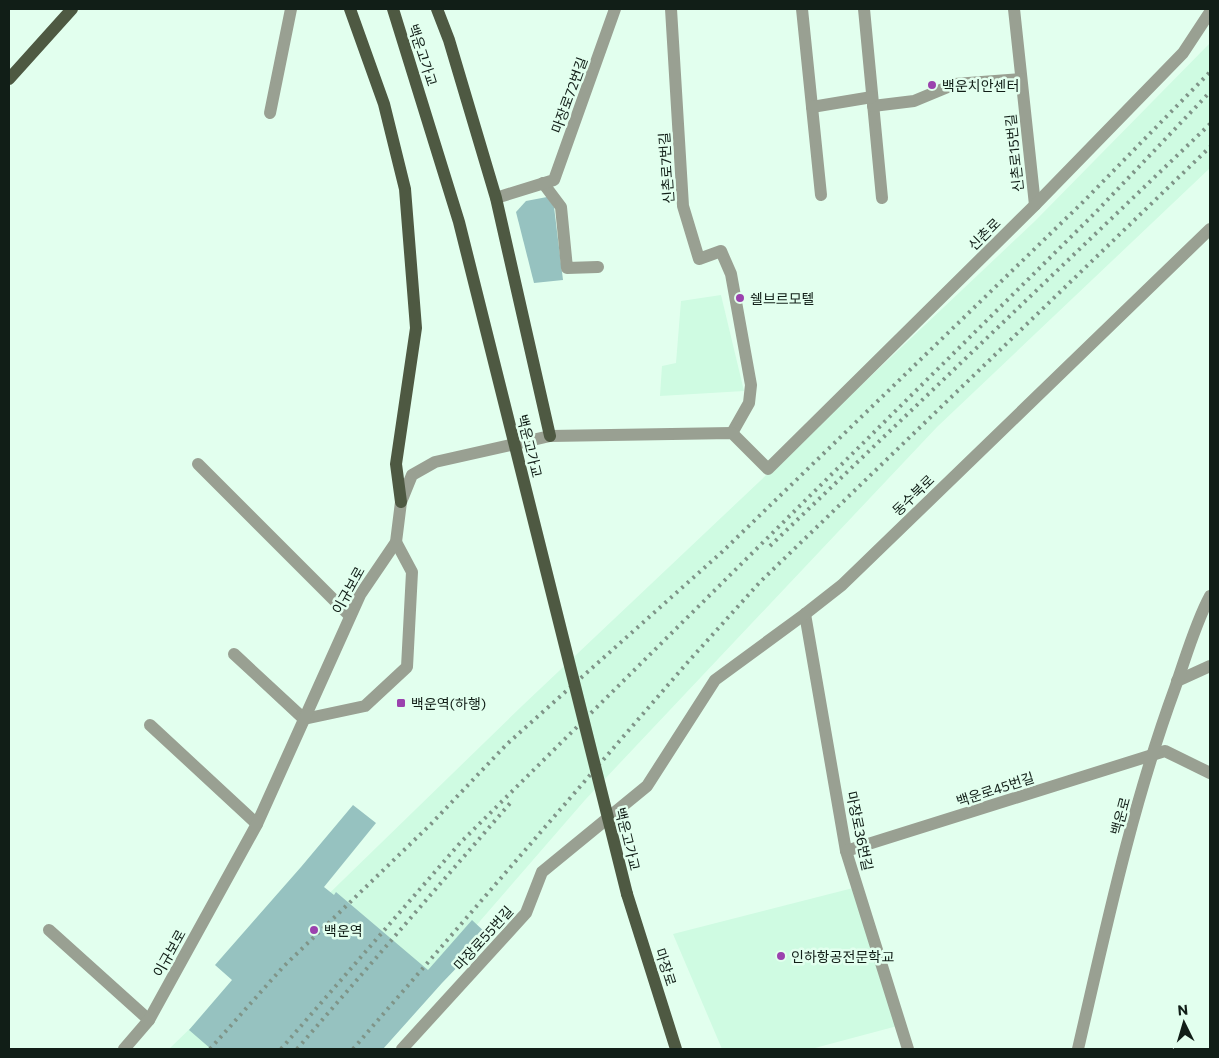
<svg xmlns="http://www.w3.org/2000/svg" width="1219" height="1058" font-family="Commissioner,'Noto Sans KR',sans-serif">
  <style>
    .built { fill: #cffbe2 }
    .building { fill: #96c2c0 }
    .lines { fill: none; stroke-linecap: round; stroke-linejoin: round }
    .minor { stroke: #99a092; stroke-width: 12 }
    .major { stroke: #4e5942; stroke-width: 12 }
    .rail { stroke: #7f9488; stroke-width: 4; stroke-dasharray: 2.5 5; stroke-linecap: butt }
    .major-bridge { stroke: #4e5942; stroke-width: 12 }
    .poi-dot { fill: #9b42ae; stroke: #e2ffee; stroke-width: 2 }
    .labels { text-anchor: middle; dominant-baseline: central; stroke-width: 5; stroke-linejoin: round; paint-order: stroke }
    .street-label { font-size: 14px; fill: #111e17; stroke: #e2ffee }
    .poi-label { font-size: 14px; fill: #111e17; stroke: #e2ffee; text-anchor: start }
  </style>
  <rect width="100%" height="100%" fill="#e2ffee"/>
  <g class="built">
    <polygon points="1210,43 1210,168 937,427 585,800 369,1049 169,1049 522,706 1035,221"/>
    <polygon points="721,295 744,391 660,396 662,366 676,363 681,301"/>
    <polygon points="857,887 901,1025 811,1049 722,1049 673,934"/>
  </g>
  <g class="building">
    <polygon points="547,197 554,207 563,280 534,283 516,212 526,201"/>
    <polygon points="353,805 376,823 324,887 334,895 336,892 428,970 472,920 488,935 442,983 383,1049 211,1049 189,1030 232,980 215,965 301,867"/>
  </g>
  <g class="lines">
    <g class="minor">
      <polyline points="671,9 683,206 699,259 721,251 731,274 751,385 749,403 732,433"/>
      <polyline points="802,9 821,195"/>
      <polyline points="864,9 882,198"/>
      <polyline points="1014,9 1035,205"/>
      <polyline points="873,106 914,101 955,84 1021,79"/>
      <polyline points="812,107 872,97"/>
      <polyline points="270,113 291,9"/>
      <polyline points="543,183 561,207 567,268 598,267"/>
      <polyline points="496,198 554,180 615,9"/>
      <polyline points="198,464 350,616"/>
      <polyline points="805,614 846,851 908,1049"/>
      <polyline points="234,654 304,719"/>
      <polyline points="1177,681 1210,666"/>
      <polyline points="304,719 365,706 407,667 412,572 396,542"/>
      <polyline points="150,725 257,824"/>
      <polyline points="846,851 1165,751 1210,773"/>
      <polyline points="49,930 149,1020"/>
      <polyline points="124,1049 149,1020 257,824 360,595 396,542 401,502 412,475 435,462 550,436 732,433 768,469 1035,205 1183,53 1210,12"/>
      <polyline points="402,1049 526,913 542,872 647,786 715,680 805,614 842,585 1210,229"/>
      <path d="M1078 1049C1106 928 1132 805 1175 688 1186 657 1195 624 1210 596"/>
    </g>
    <g class="major">
      <polyline points="350,9 384,104 405,189 416,328 396,464 401,502"/>
      <polyline points="437,9 449,40 496,198 550,436"/>
      <polyline points="9,79 72,9"/>
      <polyline points="627,894 676,1049"/>
    </g>
    <g class="rail">
      <polyline points="770,546 1210,124"/>
      <polyline points="210,1049 283,967 431,824 507,744 722,552 1083,202 1210,72"/>
      <polyline points="281,1049 460,843 1095,213 1210,92"/>
      <polyline points="297,1049 512,801"/>
      <polyline points="353,1049 687,663 760,582 1210,147"/>
    </g>
    <polyline class="major-bridge" points="393,9 459,222 627,894"/>
  </g>
  <g class="poi-dot">
    <circle cx="932" cy="85" r="5"/>
    <circle cx="740" cy="298" r="5"/>
    <rect x="396" y="698" width="10" height="10" rx="2.5"/>
    <circle cx="314" cy="930" r="5"/>
    <circle cx="781" cy="956" r="5"/>
  </g>
  <g class="labels">
    <g class="street-label">
      <text transform="translate(423 55) rotate(72)">백운고가교</text>
      <text transform="translate(569 95) rotate(-70)">마장로72번길</text>
      <text transform="translate(1014 153) rotate(-96)">신촌로15번길</text>
      <text transform="translate(666 168) rotate(-94)">신촌로7번길</text>
      <text transform="translate(984 234) rotate(-45)">신촌로</text>
      <text transform="translate(530 446) rotate(76)">백운고가교</text>
      <text transform="translate(913 495) rotate(-44)">동수북로</text>
      <text transform="translate(348 590) rotate(-61)">이규보로</text>
      <text transform="translate(995 789) rotate(-18)">백운로45번길</text>
      <text transform="translate(1120 816) rotate(-75)">백운로</text>
      <text transform="translate(860 831) rotate(78)">마장로36번길</text>
      <text transform="translate(628 839) rotate(76)">백운고가교</text>
      <text transform="translate(483 938) rotate(-48)">마장로55번길</text>
      <text transform="translate(169 953) rotate(-61)">이규보로</text>
      <text transform="translate(666 967) rotate(72)">마장로</text>
    </g>
    <g class="poi-label">
      <text x="942" y="85">백운치안센터</text>
      <text x="750" y="298">쉘브르모텔</text>
      <text x="411" y="703">백운역(하행)</text>
      <text x="324" y="930">백운역</text>
      <text x="791" y="956">인하항공전문학교</text>
    </g>
  </g>
  <rect width="1219" height="1058" fill="none" stroke="#111e17" stroke-width="20"/>
  <g transform="translate(1184 1023) rotate(355)" stroke="#e2ffee" stroke-width="4" paint-order="stroke">
  <path d="M0-4L9 19L0 12L-9 19Z" fill="#111e17"/>
  <text y="-8" font-size="14" font-weight="bold" text-anchor="middle" fill="#111e17">N</text>
  </g>
</svg>
